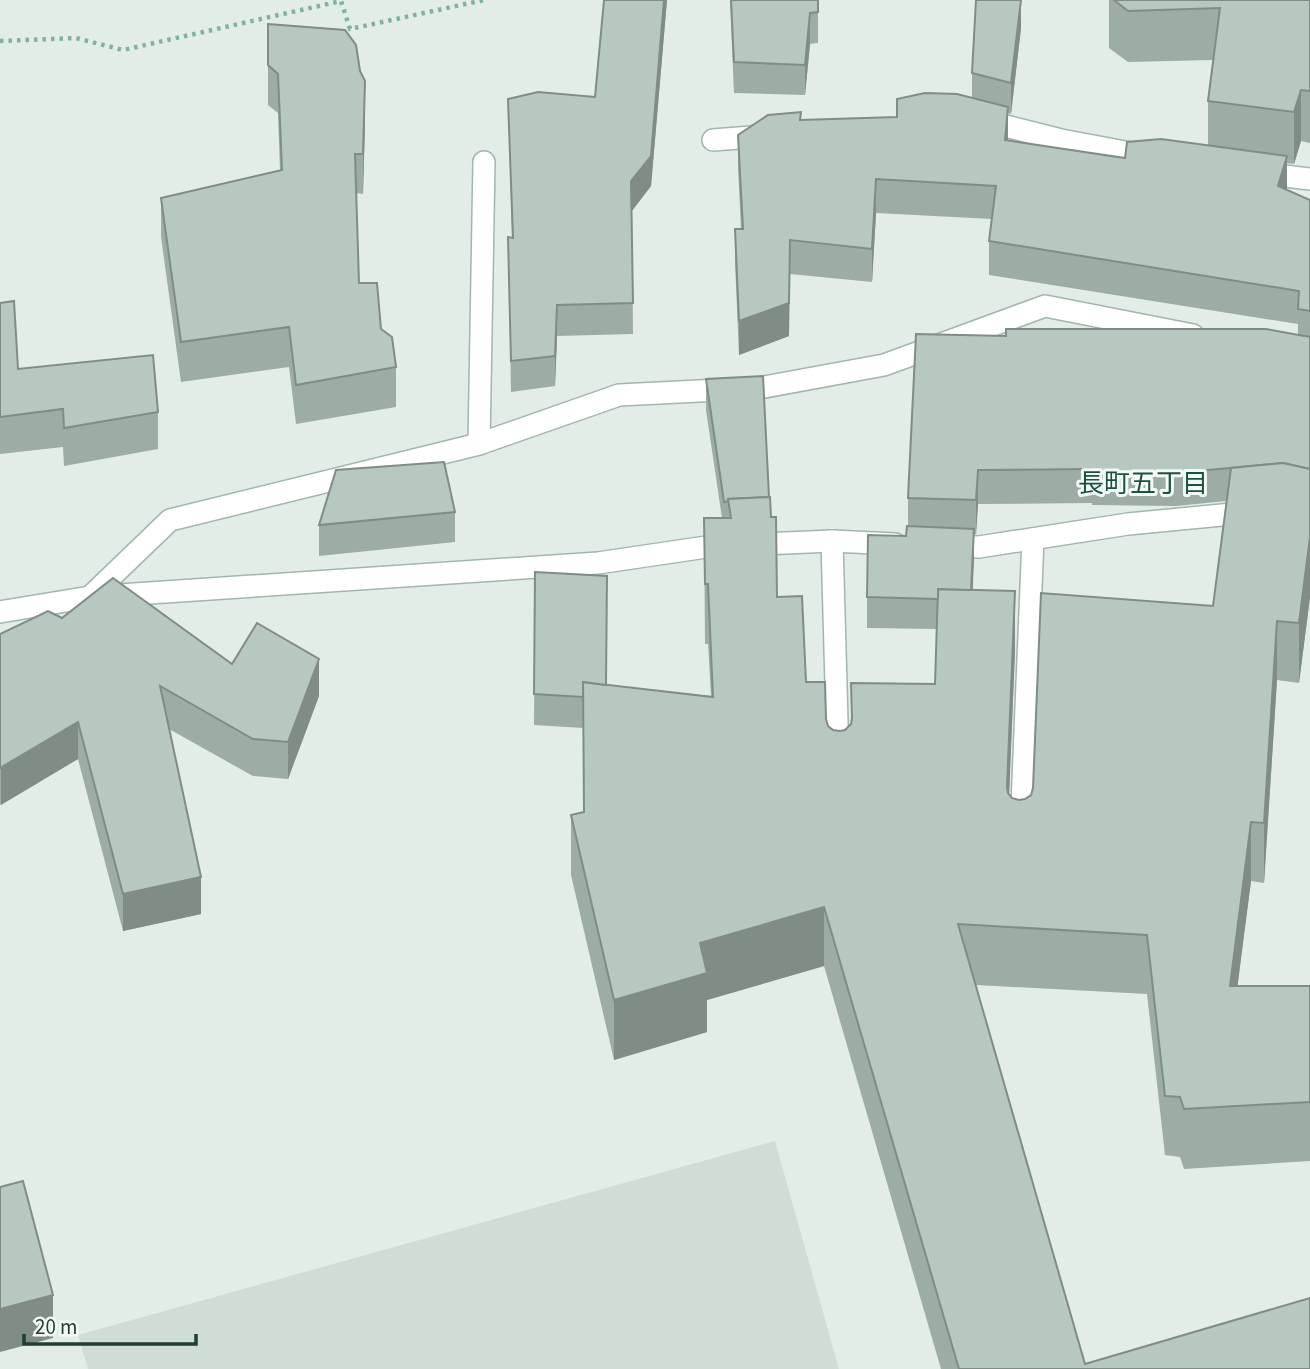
<svg xmlns="http://www.w3.org/2000/svg" width="1310" height="1369" font-family="'Source Sans 3','Noto Sans JP',sans-serif">
  <style>
    .built { fill: #d0ddd6 }
    .lines { fill: none; stroke-linecap: round; stroke-linejoin: round }
    .minor-casing { stroke: #a4b5ae; stroke-width: 24 }
    .path { stroke: #81b1a0; stroke-width: 4.5; stroke-dasharray: 3.5 5; stroke-linecap: butt }
    .minor { stroke: #fff; stroke-width: 21 }
    .wall { fill: #9daca5; fill-rule: evenodd }
    .shaded-wall { fill: #808c86 }
    .building { fill: #b7c8c0; stroke: #808c86; stroke-width: 2 }
    .labels { text-anchor: middle; dominant-baseline: central; stroke-width: 6; stroke-linejoin: round; paint-order: stroke }
    .neighbourhood-label { font-size: 26px; fill: #1c5142; stroke: #f3f9f5 }
  </style>
  <rect width="100%" height="100%" fill="#e2ede7"/>
  <polygon class="built" points="775,1141 839,1369 88,1369 78,1335"/>
  <g class="lines">
    <defs>
      <g id="minor">
        <polyline points="982,120 1061,140 1152,157"/>
        <polyline points="713,140 764,136"/>
        <polyline points="1260,173 1310,179"/>
        <polyline points="479,444 484,162"/>
        <polyline points="832,541 838,758"/>
        <polyline points="948,546 979,547 1128,524 1284,509 1310,516"/>
        <polyline points="90,597 170,520 479,444 619,395 759,388 884,365 1045,306 1193,335"/>
        <polyline points="0,612 90,597 598,563 713,546 832,541 895,544"/>
        <polyline points="1021,828 1033,539"/>
      </g>
    </defs>
    <use href="#minor" class="minor-casing"/>
    <polyline class="path" points="0,41 76,38 123,50 341,1 350,29 484,0"/>
    <use href="#minor" class="minor"/>
  </g>
  <g class="wall">
    <polygon points="667,0 651,186 632,211 633,334 557,336 555,386 511,392 508,237 512,238 508,99 595,97"/>
    <polygon points="730,0 818,0 818,43 810,44 805,95 734,93"/>
    <path d="M1109 0H1310V143L1301 141 1294 164 1287 163V190L1310 200V597L1299 683 1277 680 1264 883 1251 881 1237 986H1310V1161L1184 1169 1180 1157 1165 1155 1147 994 976 985 1085 1364 1310 1369H941L824 966 707 1000V1032L614 1060 571 875V815L583 812V728L534 725 535 572 606 685 711 696 708 644H705L704 518H722L706 410V379L769 497 777 597 806 682 828 726 833 730 840 731 845 730 851 724V683L935 684 937 629 867 628V597L906 536 908 526V498L1006 336H1298V324L989 275V241L992 219 876 213 872 282 790 274 789 336 739 355 735 262V229H741L738 168V135L801 120 897 117 972 98V73L1021 28 1011 114 1008 113V141L1125 158 1208 145V101L1213 60 1128 62 1109 48ZM1226 501 1213 606 1031 795 1025 799 1019 800 1012 798 1009 794 1015 651 973 590 974 534H976L978 504 1092 503V505L1176 506Z"/>
    <polygon points="268,24 365,120 363,194 356,193 359,283 381,329 396,367 396,407 296,424 289,367 181,382 161,237 161,198 280,170 278,113 268,105"/>
    <polygon points="0,303 18,369 158,412 158,449 64,466 63,447 0,454"/>
    <polygon points="455,512 455,542 319,556 319,525"/>
    <polygon points="62,618 232,664 319,696 288,779 253,776 169,729 201,914 123,931 78,759 0,805 0,634"/>
  </g>
  <g class="shaded-wall">
    <polygon points="664,0 667,0 651,186 631,212 631,181"/>
    <polygon points="1021,0 1021,28 1011,114 1011,83"/>
    <polygon points="810,13 810,44 805,95 805,65"/>
    <polygon points="365,81 365,120 363,194 363,154"/>
    <polygon points="1301,90 1301,141 1294,164 1294,112"/>
    <polygon points="1008,107 1008,140 1005,140"/>
    <polygon points="1287,156 1287,189 1278,220 1278,186"/>
    <polygon points="876,179 876,213 872,282 872,249"/>
    <polygon points="790,240 789,336 739,355 739,321"/>
    <polygon points="557,305 557,336 555,386 555,356"/>
    <polygon points="978,470 978,504 976,534 976,500"/>
    <polygon points="974,529 974,560 970,630 970,599"/>
    <polygon points="1310,537 1310,597 1299,683 1299,623"/>
    <polygon points="1015,591 1015,651 1007,846 1007,787"/>
    <polygon points="1277,621 1277,680 1264,883 1264,823"/>
    <polygon points="319,659 319,696 288,779 288,742"/>
    <polygon points="78,722 78,759 1,805 1,768"/>
    <polygon points="1251,822 1251,881 1230,1045 1230,986"/>
    <polygon points="201,877 201,914 123,931 123,894"/>
    <polygon points="824,907 824,966 707,1000 707,1032 614,1060 614,1000 700,943"/>
    <polygon points="53,1295 53,1338 0,1352 0,1309"/>
  </g>
  <g class="building">
    <polygon points="604,0 664,0 651,156 631,181 633,303 557,305 555,356 511,361 508,237 513,238 508,99 538,92 595,97"/>
    <polygon points="731,0 818,0 818,12 810,13 805,65 734,62"/>
    <polygon points="976,0 1021,0 1011,83 972,73"/>
    <polygon points="1114,0 1310,0 1310,91 1301,90 1294,112 1208,101 1220,8 1128,11"/>
    <polygon points="268,24 345,30 356,45 360,71 365,81 363,154 355,154 359,283 377,283 381,329 392,337 396,367 296,385 289,327 181,342 161,198 282,170 278,74 268,65"/>
    <polygon points="925,93 957,94 1008,107 1005,140 1125,158 1127,142 1161,139 1287,156 1278,186 1310,200 1310,311 1298,309 1299,291 989,241 996,186 876,179 872,249 790,240 789,303 739,321 735,229 743,229 738,135 768,115 801,112 800,120 897,117 897,99"/>
    <polygon points="14,301 18,369 153,355 158,412 64,428 63,409 0,417 0,303"/>
    <polygon points="1006,329 1266,329 1310,337 1310,469 1283,463 1176,473 1092,472 1092,469 978,470 976,500 908,498 916,334 1006,336"/>
    <polygon points="763,376 769,497 728,499 729,501 724,502 706,379"/>
    <polygon points="444,462 455,512 319,525 336,470"/>
    <polygon points="1283,463 1310,469 1310,537 1299,623 1277,621 1264,823 1251,822 1230,986 1310,986 1310,1102 1184,1109 1180,1097 1165,1096 1147,935 958,924 1085,1364 1310,1298 1310,1369 959,1369 824,907 700,943 707,973 614,1000 571,815 584,812 583,682 713,697 708,584 705,584 704,518 731,518 728,499 770,497 771,517 776,517 777,597 802,596 806,682 825,682 826,719 828,726 833,730 840,731 845,730 851,724 852,718 851,683 935,684 938,589 1015,591 1007,787 1008,793 1012,798 1019,800 1025,799 1031,795 1033,788 1041,593 1213,606 1231,468"/>
    <polygon points="907,526 974,529 971,590 938,589 938,599 867,597 868,535 906,536"/>
    <polygon points="535,572 607,576 606,685 583,682 583,697 534,694"/>
    <polygon points="113,578 232,664 257,623 319,659 288,742 253,739 160,686 201,877 123,894 78,722 0,768 0,634 48,611 62,618"/>
    <polygon points="23,1181 53,1295 0,1309 0,1187"/>
  </g>
  <g class="labels">
    <g class="neighbourhood-label">
      <text x="1143" y="483">長町五丁目</text>
    </g>
  </g>
  <path d="M24 1334v10h172v-10" fill="none" stroke="#213e35" stroke-width="3.5"/>
  <text x="35" y="1334" font-size="21" fill="#213e35" stroke="#f3f9f5" stroke-width="5" paint-order="stroke">20 m</text>
</svg>
